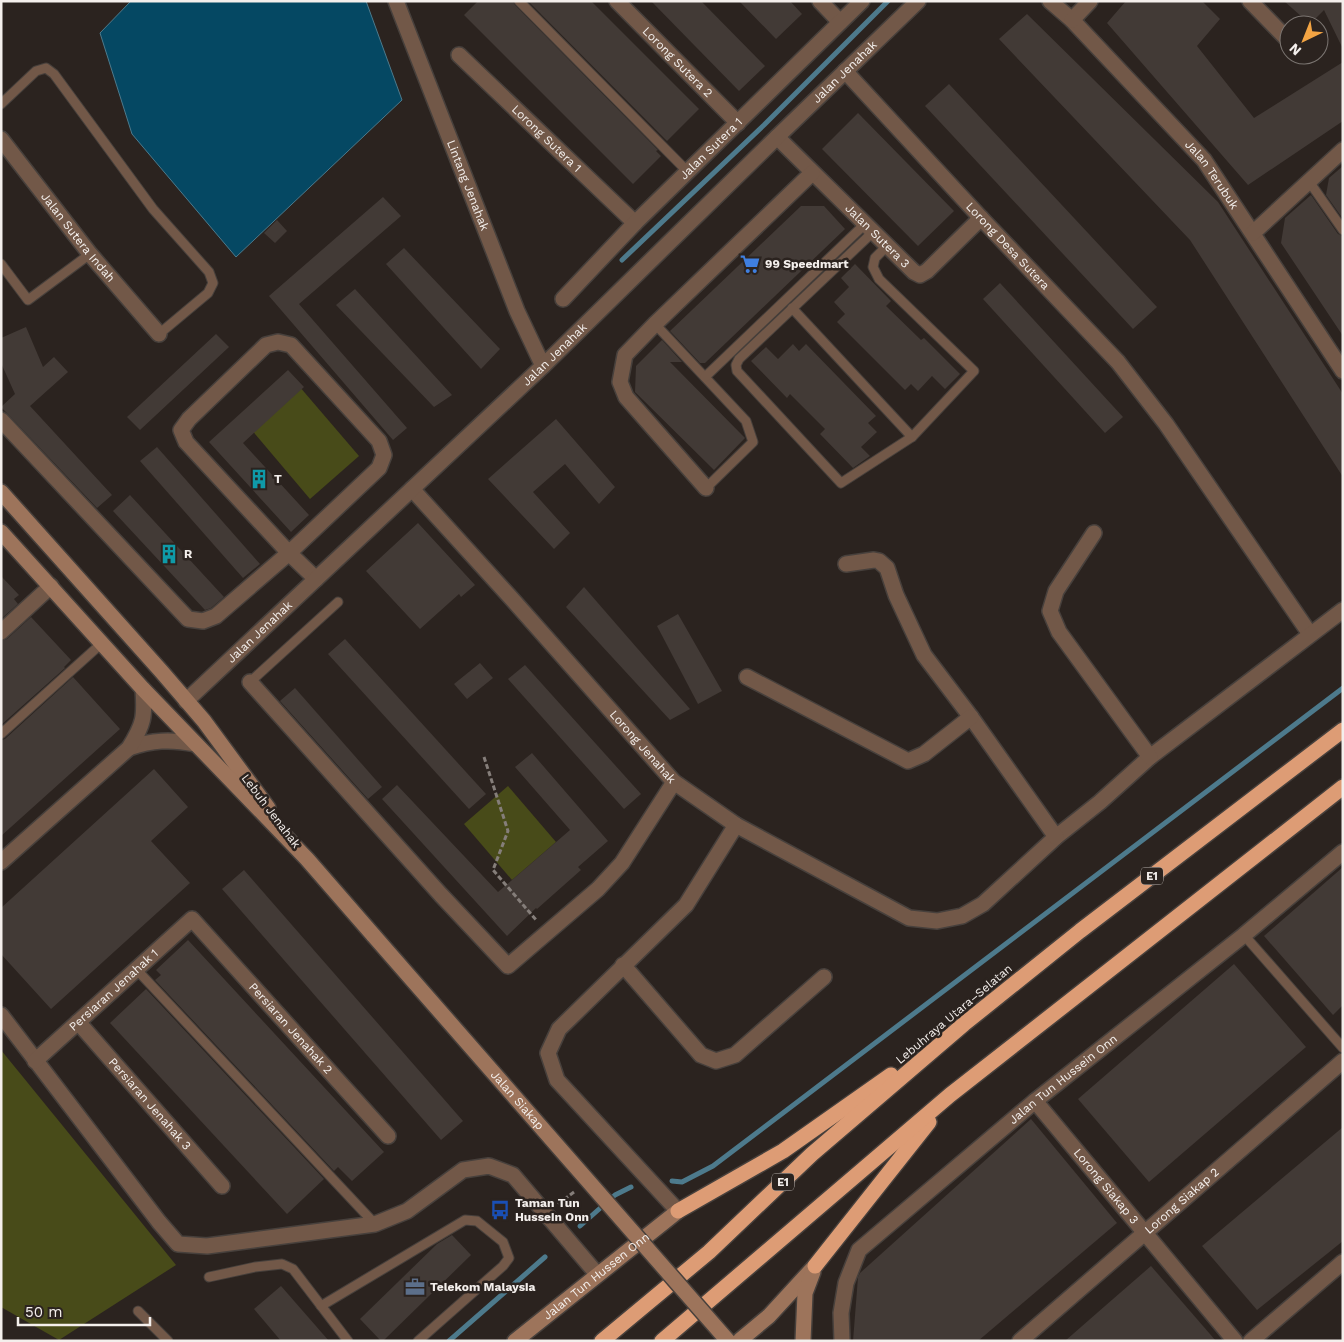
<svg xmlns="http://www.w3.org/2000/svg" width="1344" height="1342" font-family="'Work Sans',sans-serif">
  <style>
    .green { fill: #484b19 }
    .water { fill: #054863; stroke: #4d7a8c }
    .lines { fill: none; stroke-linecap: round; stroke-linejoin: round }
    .stream { stroke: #4d7a8c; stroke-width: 5 }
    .building { fill: #423a36 }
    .lane-casing { stroke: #47403c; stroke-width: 11 }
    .street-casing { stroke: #47403c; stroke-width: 18 }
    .secondary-casing { stroke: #47403c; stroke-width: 18 }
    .highway-casing { stroke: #47403c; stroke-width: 18 }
    .path { stroke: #857e7a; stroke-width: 3; stroke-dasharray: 5 2.5; stroke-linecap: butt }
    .lane { stroke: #725848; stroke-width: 9 }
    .street { stroke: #725848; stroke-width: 15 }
    .secondary { stroke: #9d745b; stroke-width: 15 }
    .highway { stroke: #dd9c75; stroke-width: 15 }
    .secondary-bridge-casing { stroke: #47403c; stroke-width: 18; stroke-linecap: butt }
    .secondary-bridge { stroke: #9d745b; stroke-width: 15 }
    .labels { text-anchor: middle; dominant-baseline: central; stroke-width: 5; stroke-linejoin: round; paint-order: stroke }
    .shield { fill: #2b231f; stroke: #b8b2ae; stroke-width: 1 }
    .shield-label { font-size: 11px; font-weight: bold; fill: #f4efec }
    .street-label { font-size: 12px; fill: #f4efec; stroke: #2b231f }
    .poi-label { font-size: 12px; font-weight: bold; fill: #f4efec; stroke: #2b231f; text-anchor: start }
  </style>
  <rect width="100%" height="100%" fill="#2b231f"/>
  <g class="green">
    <polygon points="299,386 359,456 310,499 250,428"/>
    <polygon points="508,786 556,842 512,880 464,824"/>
    <polygon points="1,1050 176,1265 59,1340 1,1307"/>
  </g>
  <polygon class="water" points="131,1 366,1 402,100 236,257 132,134 100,33"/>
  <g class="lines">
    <g class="stream">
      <polyline points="622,260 764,125 888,1"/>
      <polyline points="672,1181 682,1182 713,1166 1343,688"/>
      <polyline points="580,1226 615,1195 631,1187"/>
      <polyline points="449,1341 545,1257"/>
    </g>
  </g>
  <g class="building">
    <polygon points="478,1 513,1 515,5 658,150 656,151 661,156 633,184 464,15"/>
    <polygon points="528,1 591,1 699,109 667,141"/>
    <polygon points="651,1 701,1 765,66 739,91"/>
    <polygon points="739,1 790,1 802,14 776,39"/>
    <polygon points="1126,1 1202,1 1220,19 1197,46 1254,118 1343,62 1343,121 1248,185 1107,23"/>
    <polygon points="1284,1 1343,1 1343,49 1324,10 1310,24"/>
    <polygon points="1027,14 1218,202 1343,394 1343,477 1190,240 999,39"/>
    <polygon points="949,84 1157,307 1133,329 925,106"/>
    <polygon points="858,113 954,211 918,246 822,149"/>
    <polygon points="1343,166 1343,219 1326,195 1329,178"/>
    <polygon points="1311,195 1338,234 1343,236 1343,336 1281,243 1285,218"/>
    <polygon points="383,197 401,216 299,304 407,428 393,440 269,296"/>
    <polygon points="801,206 824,206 845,229 705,363 700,363 670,331"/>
    <polygon points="277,220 287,231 275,243 264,233"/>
    <polygon points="404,248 500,349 481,369 386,264"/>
    <polygon points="855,264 891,301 886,306 921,340 924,338 960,374 945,389 932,376 918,391 911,384 905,390 837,322 845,314 834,302 849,287 841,278"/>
    <polygon points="1000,283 1123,417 1105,433 983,299"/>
    <polygon points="355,289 452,395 434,407 336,305"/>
    <polygon points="26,327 43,367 54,357 68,372 30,406 112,495 97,508 1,407 15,394 1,363 1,338"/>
    <polygon points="216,334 229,347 140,430 127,417"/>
    <polygon points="662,340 682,362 670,362 745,438 714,470 635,392 636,366"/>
    <polygon points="793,344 799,351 806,344 876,416 868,423 877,432 861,447 870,456 853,468 820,434 825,429 790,394 787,398 751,361 766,347 778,359"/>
    <polygon points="288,370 304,387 243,443 309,515 291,532 209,442"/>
    <polygon points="556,419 615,487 599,504 565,464 533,492 570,533 554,549 488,479"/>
    <polygon points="157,447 260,564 243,578 140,461"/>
    <polygon points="130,495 224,597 211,608 205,610 113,511"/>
    <polygon points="418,523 475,585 461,597 459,594 420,629 366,571"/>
    <polygon points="1,576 19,595 14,599 18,604 1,619"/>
    <polygon points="584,587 690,709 670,720 566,607"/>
    <polygon points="678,614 722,691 698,704 657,626"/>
    <polygon points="31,617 71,660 64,667 65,668 1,725 1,641 7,639"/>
    <polygon points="345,639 486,794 469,809 328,654"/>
    <polygon points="480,663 493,678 467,699 454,684"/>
    <polygon points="525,665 641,794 624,809 508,679"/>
    <polygon points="73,677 120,729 1,836 1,740 5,739"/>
    <polygon points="295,688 382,787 368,799 280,701"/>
    <polygon points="532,753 608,841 578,867 581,870 537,909 536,908 507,936 382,799 397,785 498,892 570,830 515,767"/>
    <polygon points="154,769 188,807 151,841 190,883 51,1009 1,954 1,908"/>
    <polygon points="1343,867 1343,1005 1333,1015 1264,936"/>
    <polygon points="244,870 463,1121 441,1140 222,889"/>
    <polygon points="188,940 384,1152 352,1181 338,1167 334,1171 155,980 161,975 156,970"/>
    <polygon points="1234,964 1306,1047 1149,1182 1078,1099"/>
    <polygon points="146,989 324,1179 287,1214 110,1023"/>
    <polygon points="1031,1119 1117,1223 978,1341 853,1341 858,1277 860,1273"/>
    <polygon points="1343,1127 1343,1241 1257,1310 1202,1246"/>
    <polygon points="452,1235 471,1255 383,1341 381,1341 360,1319 437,1244"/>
    <polygon points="1151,1266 1216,1341 1065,1341 1105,1306"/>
    <polygon points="281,1286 329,1341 281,1341 254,1309"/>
  </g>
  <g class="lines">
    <defs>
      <g id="lane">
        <polyline points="519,1 688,172"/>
        <polyline points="1,104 36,71 46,68 54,74 153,209 209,272 213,283 208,293 159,334"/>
        <polyline points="1308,180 1343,230"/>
        <polyline points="873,232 739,359 736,365 737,371 841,483 912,437 974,371 879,279 873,267 875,258 887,246"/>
        <polyline points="1,264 28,300 90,254"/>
        <polyline points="792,308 912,437"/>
        <polyline points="655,324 746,421 753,442 706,488"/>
        <polyline points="705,377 865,224"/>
        <polyline points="250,682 338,602"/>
        <polyline points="1,734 102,643"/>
        <polyline points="1244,935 1343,1048"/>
        <polyline points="137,970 375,1224"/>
        <polyline points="209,1277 255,1267 282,1264 293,1269 348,1341"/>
        <polyline points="321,1306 465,1220 477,1221 503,1242 509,1258 503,1266 418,1341"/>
        <polyline points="138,1311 168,1341"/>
      </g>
      <g id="street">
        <path id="s1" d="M396 1 517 311 543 366"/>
        <path id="s2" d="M617 1 738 123"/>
        <polyline points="820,1 840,22"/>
        <path id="s3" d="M1050 1 1072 20 1204 160 1343 371"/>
        <polyline points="1250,1 1289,41"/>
        <polyline points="1072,20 1090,1"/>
        <path id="s4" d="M459 55 635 223"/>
        <path id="s5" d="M845 71 981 218 1118 362 1166 424 1310 634"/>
        <path id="s6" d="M777 137 914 272 920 275 927 271 981 218"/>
        <path id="s7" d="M1 139 90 254 159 334"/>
        <polyline points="1253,233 1343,150"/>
        <path id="s8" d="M563 299 635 223 862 1"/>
        <polyline points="1,420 188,619 203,621 216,616 289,553 379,468 384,455 379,441 291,345 278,342 266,345 189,419 181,430 186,442 289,553 316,579"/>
        <polyline points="706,488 626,397 620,382 625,355 655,324 812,173"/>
        <path id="s9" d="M412 489 512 599 674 782 736 825 909 918 937 921 962 916 983 904 1056 837 1100 802 1150 757 1343 610"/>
        <polyline points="1094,533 1056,591 1050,611 1059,632 1150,757"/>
        <polyline points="846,564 874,560 879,561 887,568 896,595 924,655 971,717 1056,837"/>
        <polyline points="1,632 51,586"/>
        <polyline points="747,677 908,761 924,754 971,717"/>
        <polyline points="250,682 441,895 508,966 598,889 622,863 674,782"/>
        <path id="s10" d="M186 701 543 366 777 137 918 1"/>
        <path d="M129 748C152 740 171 739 195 744"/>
        <path d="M1 862 129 748C144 724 145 717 143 689"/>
        <polyline points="623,965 701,1055 716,1061 735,1055 824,977"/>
        <polyline points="1,1015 159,1222 178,1244 207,1246 375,1224 407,1211 463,1170 489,1166 513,1175 597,1274"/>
        <path id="s11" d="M78 1022 222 1186"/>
        <path id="s12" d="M35 1061 192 919 388 1136"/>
        <path id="s13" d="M1035 1101 1235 1341"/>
        <polyline points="678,1211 557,1080 548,1053 559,1029 686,905 736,825"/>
        <path id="s14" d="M842 1341 841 1313 846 1283 859 1250 1035 1101 1244 935 1343 852"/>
        <path id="s15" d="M1020 1341 1343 1061"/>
        <polyline points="1251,1341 1343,1262"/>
      </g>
      <g id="secondary">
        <polyline points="1,492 161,671 204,721 268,808"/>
        <polyline points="1,532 143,689 307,859 374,936"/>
        <path id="s16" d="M515 1341 678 1211"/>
        <polyline points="739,1341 769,1316 815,1266"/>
        <polyline points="803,1341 805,1293 813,1272"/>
      </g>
      <g id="highway">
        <polyline points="678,1211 783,1151 891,1075"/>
        <polyline points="815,1266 929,1122"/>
        <polyline points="602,1341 709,1252 812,1154 964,1024 1080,931 1343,730"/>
        <polyline points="662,1341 950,1095 1343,787"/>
      </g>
    </defs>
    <use href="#lane" class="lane-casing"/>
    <use href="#street" class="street-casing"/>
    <use href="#secondary" class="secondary-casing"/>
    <use href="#highway" class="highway-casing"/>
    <g class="path">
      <polyline points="484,757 508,831 493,870 537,921"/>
      <polyline points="558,1204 574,1192 575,1193"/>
    </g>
    <use href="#lane" class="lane"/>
    <use href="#street" class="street"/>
    <use href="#secondary" class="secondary"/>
    <use href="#highway" class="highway"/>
    <defs>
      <g id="secondary-bridge">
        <path id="s17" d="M374 936 728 1341"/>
      </g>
    </defs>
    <use href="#secondary-bridge" class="secondary-bridge-casing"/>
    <use href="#secondary-bridge" class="secondary-bridge"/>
  </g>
  <defs>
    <symbol id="supermarket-bare" viewBox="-9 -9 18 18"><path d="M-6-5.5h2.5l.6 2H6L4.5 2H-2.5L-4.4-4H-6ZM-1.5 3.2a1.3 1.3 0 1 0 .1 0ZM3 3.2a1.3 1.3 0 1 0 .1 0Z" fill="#3f7fe0" stroke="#2b231f" stroke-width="2.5" paint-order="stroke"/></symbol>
    <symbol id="building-bare" viewBox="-9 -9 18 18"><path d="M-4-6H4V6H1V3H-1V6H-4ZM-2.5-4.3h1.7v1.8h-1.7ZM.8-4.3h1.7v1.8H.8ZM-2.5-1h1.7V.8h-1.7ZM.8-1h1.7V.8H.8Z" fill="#0f9aa8" stroke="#2b231f" stroke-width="2.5" paint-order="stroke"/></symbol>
    <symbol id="bus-bare" viewBox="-9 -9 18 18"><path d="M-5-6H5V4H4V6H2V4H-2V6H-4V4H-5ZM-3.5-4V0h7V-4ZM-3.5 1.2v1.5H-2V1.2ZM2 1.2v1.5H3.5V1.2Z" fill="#1a4fb4" stroke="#2b231f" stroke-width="2.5" paint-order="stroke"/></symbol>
    <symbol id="office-bare" viewBox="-9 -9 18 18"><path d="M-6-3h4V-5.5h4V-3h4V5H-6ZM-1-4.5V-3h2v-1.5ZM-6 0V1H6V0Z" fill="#5c6f8a" stroke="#2b231f" stroke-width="2.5" paint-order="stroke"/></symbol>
  </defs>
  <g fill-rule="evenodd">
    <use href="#supermarket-bare" x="736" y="250" width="28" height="28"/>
    <use href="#building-bare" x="245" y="465" width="28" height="28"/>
    <use href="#building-bare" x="155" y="540" width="28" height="28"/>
    <use href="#bus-bare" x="486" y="1196" width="28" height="28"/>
    <use href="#office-bare" x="401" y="1273" width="28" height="28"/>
  </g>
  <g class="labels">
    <g class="shield">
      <rect x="1141" y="867.5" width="22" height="17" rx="4"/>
      <rect x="772" y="1173.5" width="22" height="17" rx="4"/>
    </g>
    <g class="shield-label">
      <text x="1152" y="876">E1</text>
      <text x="783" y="1182">E1</text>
    </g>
    <g class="street-label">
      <text stroke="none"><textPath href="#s2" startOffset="86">Lorong Sutera 2</textPath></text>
      <text stroke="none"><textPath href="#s10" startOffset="911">Jalan Jenahak</textPath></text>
      <text stroke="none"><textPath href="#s4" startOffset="121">Lorong Sutera 1</textPath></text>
      <text stroke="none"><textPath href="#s8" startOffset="211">Jalan Sutera 1</textPath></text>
      <text stroke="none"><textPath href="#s3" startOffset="238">Jalan Terubuk</textPath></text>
      <text stroke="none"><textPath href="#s1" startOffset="198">Lintang Jenahak</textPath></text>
      <text stroke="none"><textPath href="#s6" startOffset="141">Jalan Sutera 3</textPath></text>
      <text stroke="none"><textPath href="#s7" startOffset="125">Jalan Sutera Indah</textPath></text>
      <text stroke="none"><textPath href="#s5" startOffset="239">Lorong Desa Sutera</textPath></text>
      <text stroke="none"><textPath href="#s10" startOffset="506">Jalan Jenahak</textPath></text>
      <text stroke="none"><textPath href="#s10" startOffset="101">Jalan Jenahak</textPath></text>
      <text stroke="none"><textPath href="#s9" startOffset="346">Lorong Jenahak</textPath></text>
      <text transform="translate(271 811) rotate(53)">Lebuh Jenahak</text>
      <text stroke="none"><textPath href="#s12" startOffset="106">Persiaran Jenahak 1</textPath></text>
      <text transform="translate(954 1014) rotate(-40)">Lebuhraya Utara–Selatan</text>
      <text stroke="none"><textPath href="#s12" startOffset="359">Persiaran Jenahak 2</textPath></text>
      <text stroke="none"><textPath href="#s14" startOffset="360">Jalan Tun Hussein Onn</textPath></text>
      <text stroke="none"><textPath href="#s17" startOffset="218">Jalan Siakap</textPath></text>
      <text stroke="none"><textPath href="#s11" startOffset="109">Persiaran Jenahak 3</textPath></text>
      <text stroke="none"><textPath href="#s13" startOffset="111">Lorong Siakap 3</textPath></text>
      <text stroke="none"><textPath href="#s15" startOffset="214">Lorong Siakap 2</textPath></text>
      <text stroke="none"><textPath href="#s16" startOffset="104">Jalan Tun Hussen Onn</textPath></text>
    </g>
    <g class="poi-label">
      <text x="765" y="264">99 Speedmart</text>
      <text x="274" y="479">T</text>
      <text x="184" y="554">R</text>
      <text x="515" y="1203">Taman Tun<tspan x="515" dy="14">Hussein Onn</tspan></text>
      <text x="430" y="1287">Telekom Malaysia</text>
    </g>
  </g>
  <rect width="1344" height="1342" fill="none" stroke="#f4efec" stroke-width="5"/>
  <g transform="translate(1304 40) rotate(223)"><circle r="24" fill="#2b231f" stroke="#7b7571"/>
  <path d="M0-4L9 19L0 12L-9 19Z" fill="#f3a443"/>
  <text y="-8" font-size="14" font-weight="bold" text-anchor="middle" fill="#f4efec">N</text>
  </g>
  <path d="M18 1317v8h132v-8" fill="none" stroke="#f4efec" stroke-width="2.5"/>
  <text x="25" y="1317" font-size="15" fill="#f4efec" stroke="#2b231f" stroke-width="4" paint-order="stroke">50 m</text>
</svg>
